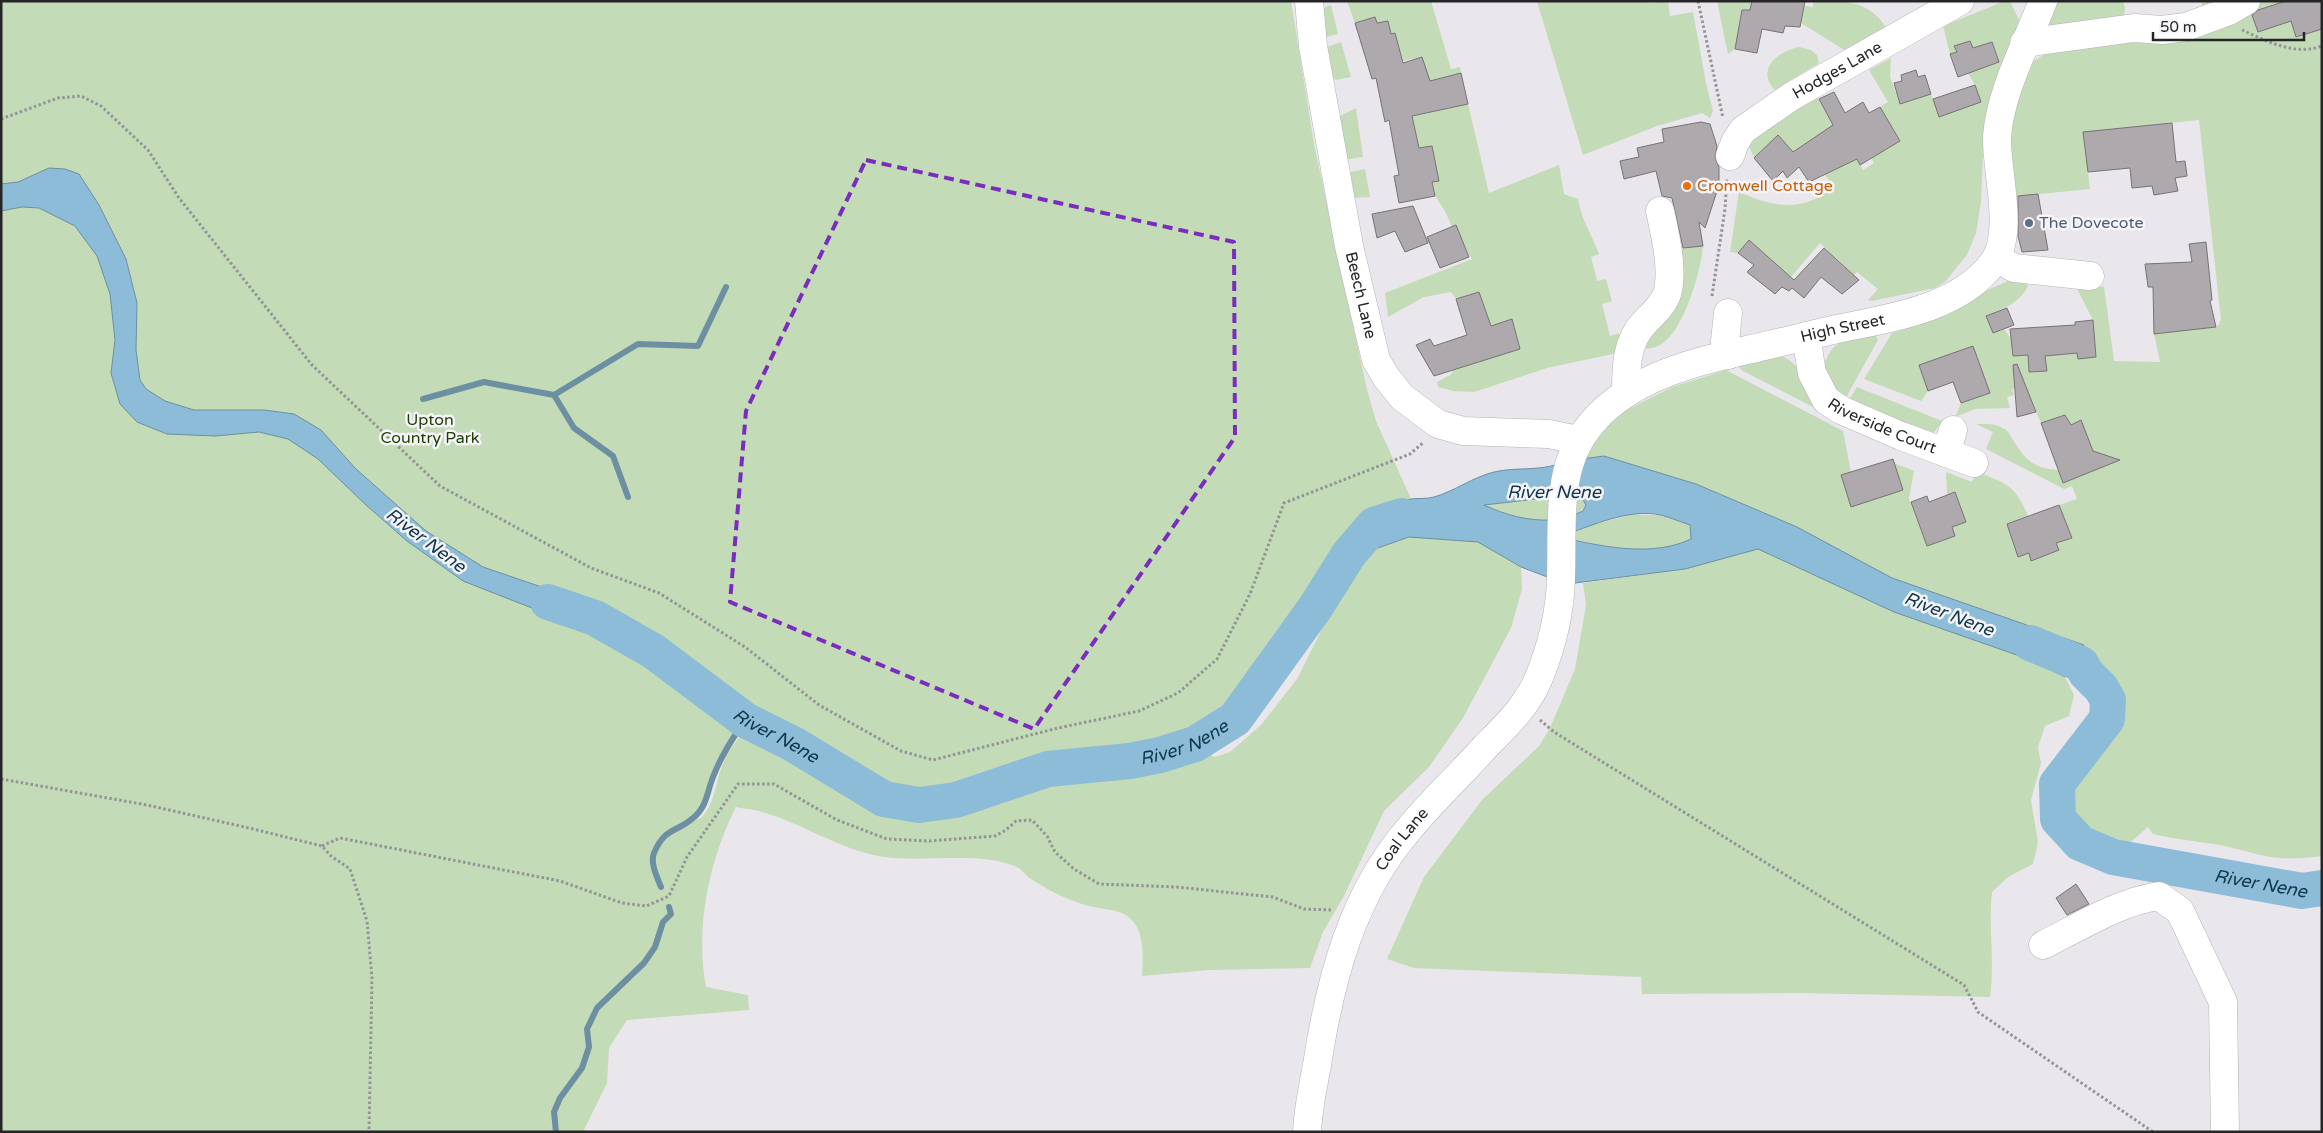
<svg xmlns="http://www.w3.org/2000/svg" width="2323" height="1133" font-family="'Varela Round',sans-serif">
  <style>
    .green { fill: #c3dbb7 }
    .water { fill: #8cbcd7; stroke: #6d8fa2 }
    .lines { fill: none; stroke-linecap: round; stroke-linejoin: round }
    .stream { stroke: #6d8fa2; stroke-width: 6 }
    .river { stroke: #8cbcd7; stroke-width: 36 }
    .building { fill: #ada9ac; stroke: #767275 }
    .minor-casing { stroke: #b4b2b7; stroke-width: 29 }
    .path { stroke: #949397; stroke-width: 3; stroke-dasharray: 2.5 2.5; stroke-linecap: butt }
    .minor { stroke: #fff; stroke-width: 28 }
    .marked { fill: none; stroke: #7b2cbf; stroke-width: 4; stroke-dasharray: 10 6; stroke-linejoin: round }
    .food-dot { fill: #e8710a; stroke: #f6f4f9; stroke-width: 2 }
    .service-dot { fill: #5c6f8a; stroke: #f6f4f9; stroke-width: 2 }
    .labels { text-anchor: middle; dominant-baseline: central; stroke-width: 5; stroke-linejoin: round; paint-order: stroke }
    .street-label { font-size: 16px; fill: #252527; stroke: #f6f4f9 }
    .food-label { font-size: 16px; fill: #c56008; stroke: #f6f4f9; text-anchor: start }
    .service-label { font-size: 16px; fill: #4e5e75; stroke: #f6f4f9; text-anchor: start }
    .park-label { font-size: 16px; fill: #1e3f01; stroke: #f6f4f9 }
    .water-label { font-size: 18px; font-style: italic; fill: #0f384c; stroke: #f6f4f9 }
  </style>
  <rect width="100%" height="100%" fill="#e9e7ec"/>
  <g class="green">
    <path d="M1 1H1291L1314 144 1367 390 1376 421 1411 499 1380 506 1359 521 1332 556 1235 719 1195 744 1160 755 1130 761 1048 769 956 800 919 805 884 799 807 753 745 720C733 738 721 756 713 778 706 797 708 801 693 819L701 818C714 805 715 786 721 769 725 756 733 745 741 735L748 734 770 748 787 753 853 792 889 809 926 811 985 799 1057 776 1124 772 1162 764 1199 749 1215 757 1230 752 1261 725 1297 679 1346 581 1372 550 1409 537 1451 538 1478 542 1521 567 1522 589 1511 628 1463 718 1429 767 1384 811 1344 896 1323 932 1310 968 1209 970 1142 976C1144 949 1145 915 1111 910 1094 907 1088 907 1071 900 1057 895 1044 887 1031 879 1026 876 1022 869 1017 867 978 850 921 864 878 856 837 848 802 823 762 812 754 809 744 809 736 807 709 860 695 928 706 987L748 995 749 1010 627 1020 609 1048 607 1083 583 1132H1Z"/>
    <path d="M1347 1H1431L1451 69 1460 67 1461 73 1438 79 1445 109 1468 104 1489 193 1559 165 1564 194 1578 199C1581 219 1592 235 1599 254L1591 257 1597 281 1606 279 1612 301 1602 304 1610 336 1619 333 1622 352 1547 368 1474 392 1453 391 1438 387 1437 382 1450 375 1458 364 1478 362 1520 348 1512 319 1491 326 1479 292 1456 299 1451 292 1424 297 1388 317 1385 293 1472 259 1466 249 1459 252 1452 227 1445 211 1435 196 1432 182 1439 180 1432 146 1416 149 1418 143 1412 116 1410 81 1428 75 1422 57 1402 61 1394 33 1391 34 1388 21 1377 23 1375 17 1355 23Z"/>
    <polygon points="1537,1 1648,1 1649,3 1668,1 1670,16 1693,12 1706,83 1713,111 1710,118 1702,113 1657,126 1583,155"/>
    <polygon points="1717,1 1752,1 1750,10 1742,10 1735,49 1728,54"/>
    <path d="M1813 1C1847 1 1869 0 1887 29L1846 51 1801 23 1804 6 1813 7Z"/>
    <path d="M2005 1H2010L2019 20 1984 129 1981 201 1976 233 1967 255 1945 282 1935 288 1872 301 1868 300 1878 289 1857 272 1854 275 1820 243 1791 277 1749 240 1738 253 1730 252 1739 192C1770 206 1801 213 1829 190V181L1825 174 1836 169 1793 152 1778 135 1754 158 1749 146 1755 134 1816 95 1853 159 1856 157 1863 170 1874 163 1861 140 1887 149 1900 141 1880 107 1888 102 1869 70 1891 58 1890 77 1900 104 1931 94 1939 116 1981 102 1975 85 1968 73 1999 62 1992 42 1973 48 1970 41 1955 46 1957 52 1950 54 1943 26Z"/>
    <polygon points="2057,1 2123,1 2125,8 2124,17 2051,28 2048,25"/>
    <path d="M2201 1H2322V856C2305 858 2288 860 2271 857 2252 854 2234 847 2214 844 2194 841 2174 839 2153 834L2148 827 2113 857 2080 843 2058 819 2057 784 2107 719 2108 700 2081 664 2074 660 2084 645 1892 578 1797 527 1696 484 1604 456 1582 459 1617 415 1672 387 1726 370 1843 431 1851 472 1841 475 1851 506 1894 463 1914 471 1909 499 1927 546 1955 536 1952 527 1966 522 1955 493 1947 495 1946 472 1972 482 1977 471C2007 485 2015 484 2028 516L2007 524 2018 557 2029 553 2032 561 2059 550 2056 543 2072 538 2059 505 2077 499 2072 486 2064 489 1986 449 1993 432 1976 424C1984 424 1995 423 2003 428 2009 431 2011 437 2015 443 2026 461 2036 469 2058 470L2063 483 2086 458 2081 420 2071 425 2065 415 2041 423 2025 387 2012 389 2014 395 2007 397 2010 408 1975 409 1955 417 1961 403 1990 393 1973 346 1928 391 1921 401 1864 379 1892 333 1928 322 1961 302 2019 276 2026 281 2028 286C2019 304 2002 309 1986 316L1993 333 2004 329 2011 339 2013 356 2028 355 2029 372 2047 371 2045 356 2077 353 2078 359 2096 357 2093 320 2074 283 2104 287 2114 361 2160 362 2154 334 2217 327 2221 320 2199 120 2083 132 2090 189 2011 197 2005 137 2021 80 2034 61 2051 50 2203 8Z"/>
    <polygon points="1331,5 1338,34 1319,39 1320,9"/>
    <polygon points="1341,42 1351,77 1336,80 1325,74 1321,49"/>
    <path d="M1799 47 1811 50 1817 55 1819 63 1775 90C1755 70 1778 51 1799 47Z"/>
    <polygon points="1356,108 1363,157 1344,160 1338,117"/>
    <polygon points="1365,169 1370,197 1351,198 1346,173"/>
    <path d="M1703 246C1701 271 1683 335 1658 346 1651 349 1642 349 1635 350L1678 249Z"/>
    <path d="M1876 335 1878 340 1844 401 1836 397 1823 367C1835 335 1846 341 1876 335Z"/>
    <path d="M1775 354C1802 360 1807 386 1815 408L1743 371 1738 366Z"/>
    <polygon points="1857,387 1942,421 1932,435 1848,402"/>
    <path d="M1554 497 1583 500 1586 505C1582 513 1576 514 1567 517 1538 526 1511 515 1483 505Z"/>
    <path d="M1631 515H1659L1690 525 1691 539C1651 557 1603 546 1563 537L1591 525Z"/>
    <path d="M1758 549 1894 612 2031 660 2065 677 2074 695 2069 716 2045 726 2038 747 2041 763 2031 800 2038 842 2033 864 2008 877 1992 892C1988 927 1995 961 1990 997L1800 993 1642 994 1641 977 1414 968 1387 959 1424 877 1482 800 1539 746 1550 728 1575 669 1586 605 1583 583 1685 569Z"/>
  </g>
  <g class="water">
    <polygon points="49,168 65,169 79,174 99,205 126,259 137,303 136,350 140,380 146,389 165,401 194,410 264,410 294,414 321,430 356,469 426,531 483,567 600,607 588,630 463,581 407,541 366,505 318,459 288,439 259,432 215,436 167,434 137,422 120,404 111,373 115,340 110,294 97,256 75,226 39,208 22,207 1,211 1,184 18,182"/>
    <path d="M1604 456 1696 484 1797 527 1892 578 2084 645 2065 677 2031 660 1894 612 1758 549 1685 569 1575 583 1573 540C1611 548 1655 556 1691 539L1690 525C1681 522 1671 518 1661 515 1632 509 1600 522 1573 532L1574 515 1583 511 1586 505 1583 500 1574 499 1582 459Z"/>
    <path d="M1558 464 1554 497 1484 505C1506 515 1527 521 1551 520L1550 578 1521 567 1478 542 1409 537 1372 550 1350 532C1365 512 1386 503 1411 499 1419 498 1427 499 1434 497 1455 491 1473 477 1494 472 1515 467 1539 471 1558 464Z"/>
  </g>
  <g class="lines">
    <g class="stream">
      <polyline points="554,395 574,428 613,456 628,497"/>
      <polyline points="423,399 484,382 554,395 638,344 698,346 726,287"/>
      <path d="M661 887C657 877 650 863 654 853 665 827 676 833 693 818 707 807 707 792 713 777 721 756 733 738 745 720"/>
      <polyline points="556,1132 554,1112 560,1098 582,1068 589,1047 587,1029 597,1008 644,963 655,947 663,922 671,914 669,907"/>
    </g>
    <g class="river">
      <path id="s1" d="M548 602 595 618 653 651 745 720 793 744 884 799 919 805 956 800 1048 769 1130 761 1160 755 1195 744 1235 719 1315 608 1349 554 1374 525 1402 516"/>
      <path id="s2" d="M2030 643 2081 664 2086 673 2101 688 2108 700 2107 719 2057 784 2058 819 2080 843 2113 857 2302 891 2322 888"/>
    </g>
  </g>
  <g class="building">
    <polygon points="1752,1 1805,1 1800,27 1785,26 1783,33 1762,29 1757,53 1735,49 1742,10 1750,10"/>
    <polygon points="2286,1 2322,1 2322,29 2296,37 2291,21 2258,32 2252,15 2258,10"/>
    <polygon points="1375,17 1377,23 1388,21 1391,34 1395,33 1403,63 1422,57 1430,81 1461,73 1468,104 1412,116 1419,148 1432,146 1439,181 1432,182 1435,196 1399,203 1394,176 1399,175 1389,120 1385,122 1376,78 1372,79 1355,23"/>
    <polygon points="1970,41 1973,48 1992,42 1999,62 1958,77 1950,54 1957,52 1954,46"/>
    <polygon points="1916,70 1918,77 1925,75 1931,94 1900,104 1894,83 1902,81 1901,75"/>
    <polygon points="1975,85 1981,102 1939,117 1933,99"/>
    <polygon points="1834,92 1845,113 1863,102 1869,113 1880,107 1900,141 1860,165 1857,159 1809,182 1799,167 1787,178 1783,171 1773,181 1754,158 1778,135 1793,152 1833,125 1819,99"/>
    <polygon points="1701,122 1710,124 1717,146 1715,158 1719,167 1719,185 1705,228 1699,222 1703,246 1683,248 1672,198 1662,196 1656,171 1624,179 1620,161 1639,157 1637,148 1664,142 1662,129"/>
    <polygon points="2172,123 2176,162 2185,161 2187,176 2175,178 2178,191 2154,195 2152,186 2132,188 2130,168 2088,172 2083,132"/>
    <polygon points="2038,194 2048,250 2022,252 2018,236 2018,196"/>
    <polygon points="1413,206 1428,243 1405,252 1395,231 1377,238 1372,214"/>
    <polygon points="1456,225 1469,257 1440,268 1427,237"/>
    <polygon points="1749,240 1794,280 1824,248 1859,280 1842,294 1821,277 1804,298 1792,288 1789,291 1782,287 1775,294 1747,272 1754,265 1738,253"/>
    <polygon points="2206,242 2212,300 2210,301 2216,327 2154,334 2153,287 2148,287 2145,264 2192,262 2189,244"/>
    <polygon points="1479,292 1491,326 1512,319 1520,349 1434,376 1416,345 1430,339 1434,346 1467,335 1456,299"/>
    <polygon points="2007,308 2014,325 1993,333 1986,316"/>
    <polygon points="2093,320 2096,357 2078,359 2077,353 2045,356 2047,371 2029,372 2028,355 2013,356 2010,329 2075,325 2075,322"/>
    <polygon points="1973,346 1990,393 1961,403 1953,382 1928,391 1919,365"/>
    <polygon points="2017,364 2036,412 2017,417 2013,365"/>
    <polygon points="2065,415 2071,425 2081,420 2093,451 2120,460 2063,483 2041,423"/>
    <polygon points="1893,459 1903,490 1851,507 1841,475"/>
    <polygon points="1955,492 1966,522 1952,527 1955,536 1927,546 1911,502 1927,496 1929,502"/>
    <polygon points="2059,505 2072,538 2056,543 2059,550 2031,561 2029,553 2018,557 2007,524"/>
    <polygon points="2076,884 2089,904 2067,915 2056,898"/>
  </g>
  <g class="lines">
    <defs>
      <g id="minor">
        <path id="s3" d="M1309 1 1313 46 1349 246 1376 360 1386 377 1402 397 1438 424 1463 431 1549 434 1578 440"/>
        <polyline points="2024,43 2134,28 2162,30 2186,27 2229,11 2246,1"/>
        <path id="s4" d="M1730 156 1735 142 1743 130 1792 96 1960 1"/>
        <polyline points="1997,258 2014,268 2090,276"/>
        <polyline points="1728,313 1725,341 1728,355"/>
        <path id="s5" d="M1806 336 1812 373 1826 400 1841 410 1901 436 1974 463"/>
        <path d="M1626 393C1626 366 1626 341 1646 321 1654 313 1663 305 1667 294 1674 271 1665 234 1660 211"/>
        <polyline points="1946,453 1953,430"/>
        <path d="M2043 945C2080 927 2118 902 2159 896L2180 911 2223 1002 2225 1132"/>
        <path id="s6" d="M1307 1132C1308 1109 1313 1087 1317 1065 1330 980 1352 895 1409 829 1433 800 1461 774 1486 746 1508 724 1529 704 1540 675 1552 645 1560 610 1561 579 1563 500 1552 440 1628 392 1665 368 1713 358 1756 348 1783 342 1810 335 1837 329 1890 318 1958 309 1993 263 2015 233 1996 172 1997 137 2000 92 2027 43 2043 1"/>
      </g>
    </defs>
    <use href="#minor" class="minor-casing"/>
    <g class="path">
      <polyline points="1698,1 1723,118"/>
      <path d="M2242 30C2267 41 2294 56 2322 46"/>
      <polyline points="1,119 58,98 81,96 101,106 148,150 179,198 312,365 440,486 591,568 659,593 745,647 819,705 901,751 933,760 1058,728 1139,711 1178,693 1217,659 1250,594 1284,503 1410,454 1424,442"/>
      <polyline points="1712,296 1725,209 1727,178"/>
      <polyline points="1540,720 1554,732 1964,985 1978,1012 2153,1132"/>
      <polyline points="1,779 147,805 249,828 322,846 331,856 350,869 367,921 372,978 369,1132"/>
      <polyline points="322,846 340,838 560,881 622,903 646,906 669,896 687,857 738,784 774,784 837,820 887,839 929,841 995,836 1006,830 1016,821 1032,820 1047,836 1055,852 1074,869 1099,884 1176,887 1273,897 1304,909 1333,910"/>
    </g>
    <use href="#minor" class="minor"/>
  </g>
  <path class="marked" d="M866 160 1234 242 1235 437 1034 729 730 602 746 411Z"/>
  <circle class="food-dot" cx="1687" cy="186" r="5"/>
  <circle class="service-dot" cx="2029" cy="223" r="5"/>
  <g class="labels">
    <g class="street-label">
      <text stroke="none"><textPath href="#s4" startOffset="141">Hodges Lane</textPath></text>
      <text stroke="none"><textPath href="#s3" startOffset="299">Beech Lane</textPath></text>
      <text stroke="none"><textPath href="#s6" startOffset="1062">High Street</textPath></text>
      <text stroke="none"><textPath href="#s5" startOffset="130">Riverside Court</textPath></text>
      <text stroke="none"><textPath href="#s6" startOffset="312">Coal Lane</textPath></text>
    </g>
    <g class="food-label">
      <text x="1697" y="186">Cromwell Cottage</text>
    </g>
    <g class="service-label">
      <text x="2039" y="223">The Dovecote</text>
    </g>
    <g class="park-label">
      <text x="430" y="420">Upton<tspan x="430" dy="18">Country Park</tspan></text>
    </g>
    <g class="water-label">
      <text x="1554" y="492">River Nene</text>
      <text transform="translate(426 540) rotate(37)">River Nene</text>
      <text transform="translate(1949 614) rotate(21)">River Nene</text>
      <text stroke="none"><textPath href="#s1" startOffset="266">River Nene</textPath></text>
      <text stroke="none"><textPath href="#s1" startOffset="701">River Nene</textPath></text>
      <text stroke="none"><textPath href="#s2" startOffset="455">River Nene</textPath></text>
    </g>
  </g>
  <rect width="2323" height="1133" fill="none" stroke="#252527" stroke-width="5"/>
  <path d="M2153 32v8h151v-8" fill="none" stroke="#252527" stroke-width="2.5"/>
  <text x="2160" y="32" font-size="15" fill="#252527" stroke="#f6f4f9" stroke-width="4" paint-order="stroke">50 m</text>
</svg>
